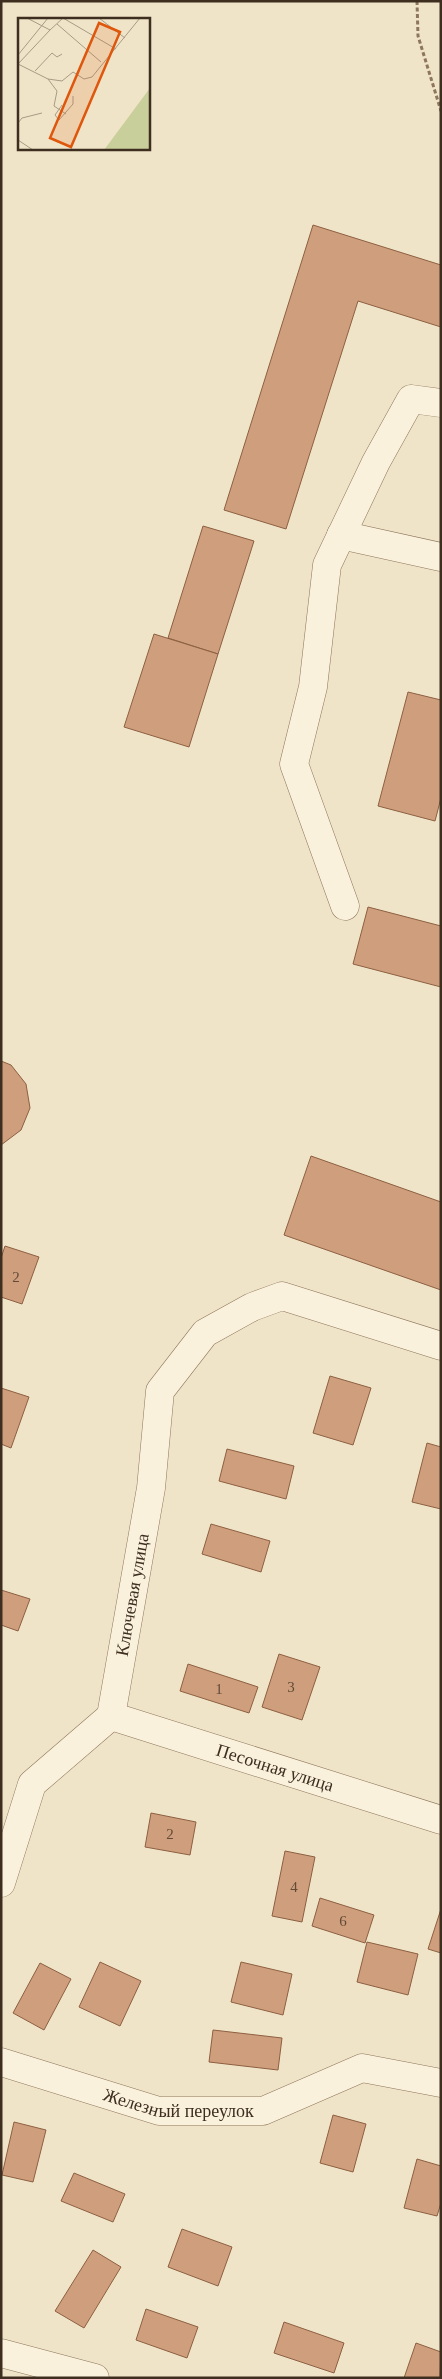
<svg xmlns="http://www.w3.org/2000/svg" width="442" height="2379" font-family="Georgia,serif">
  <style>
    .building { fill: #cf9f7d; stroke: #8d5f41 }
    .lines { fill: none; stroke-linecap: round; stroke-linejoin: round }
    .minor-casing { stroke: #8d765c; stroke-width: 29 }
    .path { stroke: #8d765c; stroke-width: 3; stroke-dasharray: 4 2.5; stroke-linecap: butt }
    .minor { stroke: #faf1dc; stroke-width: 28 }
    .labels { text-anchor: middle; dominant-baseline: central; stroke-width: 5; stroke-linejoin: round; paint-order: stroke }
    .number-label { font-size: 15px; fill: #624a37 }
    .street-label { font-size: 18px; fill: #3d2e20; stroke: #f7eed8 }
    .inset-road { fill: none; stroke: #a89b85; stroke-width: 1 }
    .view { fill: #df570d; fill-opacity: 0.15; stroke: #df570d; stroke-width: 2.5 }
    .inset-edge { fill: none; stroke: #3d2e20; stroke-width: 2.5 }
  </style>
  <rect width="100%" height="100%" fill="#f0e4c8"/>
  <g class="building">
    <polygon points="313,225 441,265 441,327 358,301 286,529 224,510"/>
    <polygon points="203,526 254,541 218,654 168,638"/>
    <polygon points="154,634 218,654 189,747 124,727"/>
    <polygon points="408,692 441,700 441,798 435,821 378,806"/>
    <polygon points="368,907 441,926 441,987 353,964"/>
    <polygon points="1,1061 11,1065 26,1084 30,1108 21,1130 1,1145"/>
    <polygon points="311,1156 441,1202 441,1290 284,1235"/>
    <polygon points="5,1246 39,1257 22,1304 1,1297 1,1258"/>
    <polygon points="330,1376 371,1388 353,1445 313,1433"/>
    <polygon points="1,1388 29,1397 11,1448 1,1444"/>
    <polygon points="427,1443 441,1447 441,1509 412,1502"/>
    <polygon points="227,1449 294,1466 286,1499 219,1481"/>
    <polygon points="211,1524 270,1541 261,1572 202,1554"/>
    <polygon points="1,1590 30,1599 18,1631 1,1625"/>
    <polygon points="279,1654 320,1667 302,1720 262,1707"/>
    <polygon points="188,1664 258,1687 249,1713 180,1691"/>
    <polygon points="151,1813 196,1822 190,1855 145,1847"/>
    <polygon points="285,1851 315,1857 302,1922 272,1916"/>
    <polygon points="320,1898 374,1915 365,1943 312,1926"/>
    <polygon points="441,1909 441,1953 428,1949"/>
    <polygon points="367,1942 418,1954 408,1995 357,1982"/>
    <polygon points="100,1962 141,1981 120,2026 79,2007"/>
    <polygon points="241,1962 292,1974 283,2015 231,2002"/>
    <polygon points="40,1963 71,1979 44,2030 13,2013"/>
    <polygon points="213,2030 282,2038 278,2070 209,2062"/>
    <polygon points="333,2115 366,2124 353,2172 320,2163"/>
    <polygon points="14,2122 46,2130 33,2182 2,2175"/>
    <polygon points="417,2159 441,2166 441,2203 437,2216 404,2208"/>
    <polygon points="74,2173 125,2194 113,2222 61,2201"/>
    <polygon points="182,2229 232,2247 218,2286 168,2267"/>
    <polygon points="93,2250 121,2267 84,2328 55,2311"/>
    <polygon points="146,2309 198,2327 187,2358 136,2340"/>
    <polygon points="284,2322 344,2343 334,2373 274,2353"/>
    <polygon points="416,2343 441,2352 440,2378 404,2378"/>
  </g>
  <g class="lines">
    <defs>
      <g id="minor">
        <polyline points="341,535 441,557"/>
        <polyline points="345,906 294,764 313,687 327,565 376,462 411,399 441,403"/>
        <path id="s1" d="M111 1716 441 1820"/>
        <path id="s2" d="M1 1883 32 1784 111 1716 151 1488 160 1391 205 1333 252 1307 282 1296 441 1346"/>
        <path id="s3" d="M1 2062 159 2111H263L362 2068 441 2083"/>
        <polyline points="1,2353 95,2378"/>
      </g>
    </defs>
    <use href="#minor" class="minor-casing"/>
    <polyline class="path" points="417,1 418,36 441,111"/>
    <use href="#minor" class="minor"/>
  </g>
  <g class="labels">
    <g class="number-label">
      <text x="16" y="1277">2</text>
      <text x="291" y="1687">3</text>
      <text x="219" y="1689">1</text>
      <text x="170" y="1834">2</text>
      <text x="294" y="1887">4</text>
      <text x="343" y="1921">6</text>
    </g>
    <g class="street-label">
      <text stroke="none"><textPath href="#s2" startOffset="331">Ключевая улица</textPath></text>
      <text stroke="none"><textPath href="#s1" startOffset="172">Песочная улица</textPath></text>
      <text stroke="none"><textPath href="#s3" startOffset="184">Железный переулок</textPath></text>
    </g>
  </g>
  <g transform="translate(18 18)">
    <rect width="132" height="132" fill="#f0e4c8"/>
    <path d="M132 70V132H86Z" fill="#c9cf9b"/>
    <path class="inset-road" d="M9 0 32 12 45 0M45 0 98 31M81 0 107 20M39 6 83 44M0 37 30 0M0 46 30 61 39 73 36 88 48 96M0 46 32 12M17 53 34 35 39 39 44 36M30 61 44 63 55 54 66 61 74 59 122 0M44 87 37 97 41 102 55 86V78M0 105 4 100 24 95M0 122 15 132"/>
    <path class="view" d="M81 5 102 14 53 129 32 120Z"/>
    <rect width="132" height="132" class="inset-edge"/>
  </g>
  <rect width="442" height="2379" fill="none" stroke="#3d2e20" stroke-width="5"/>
</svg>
